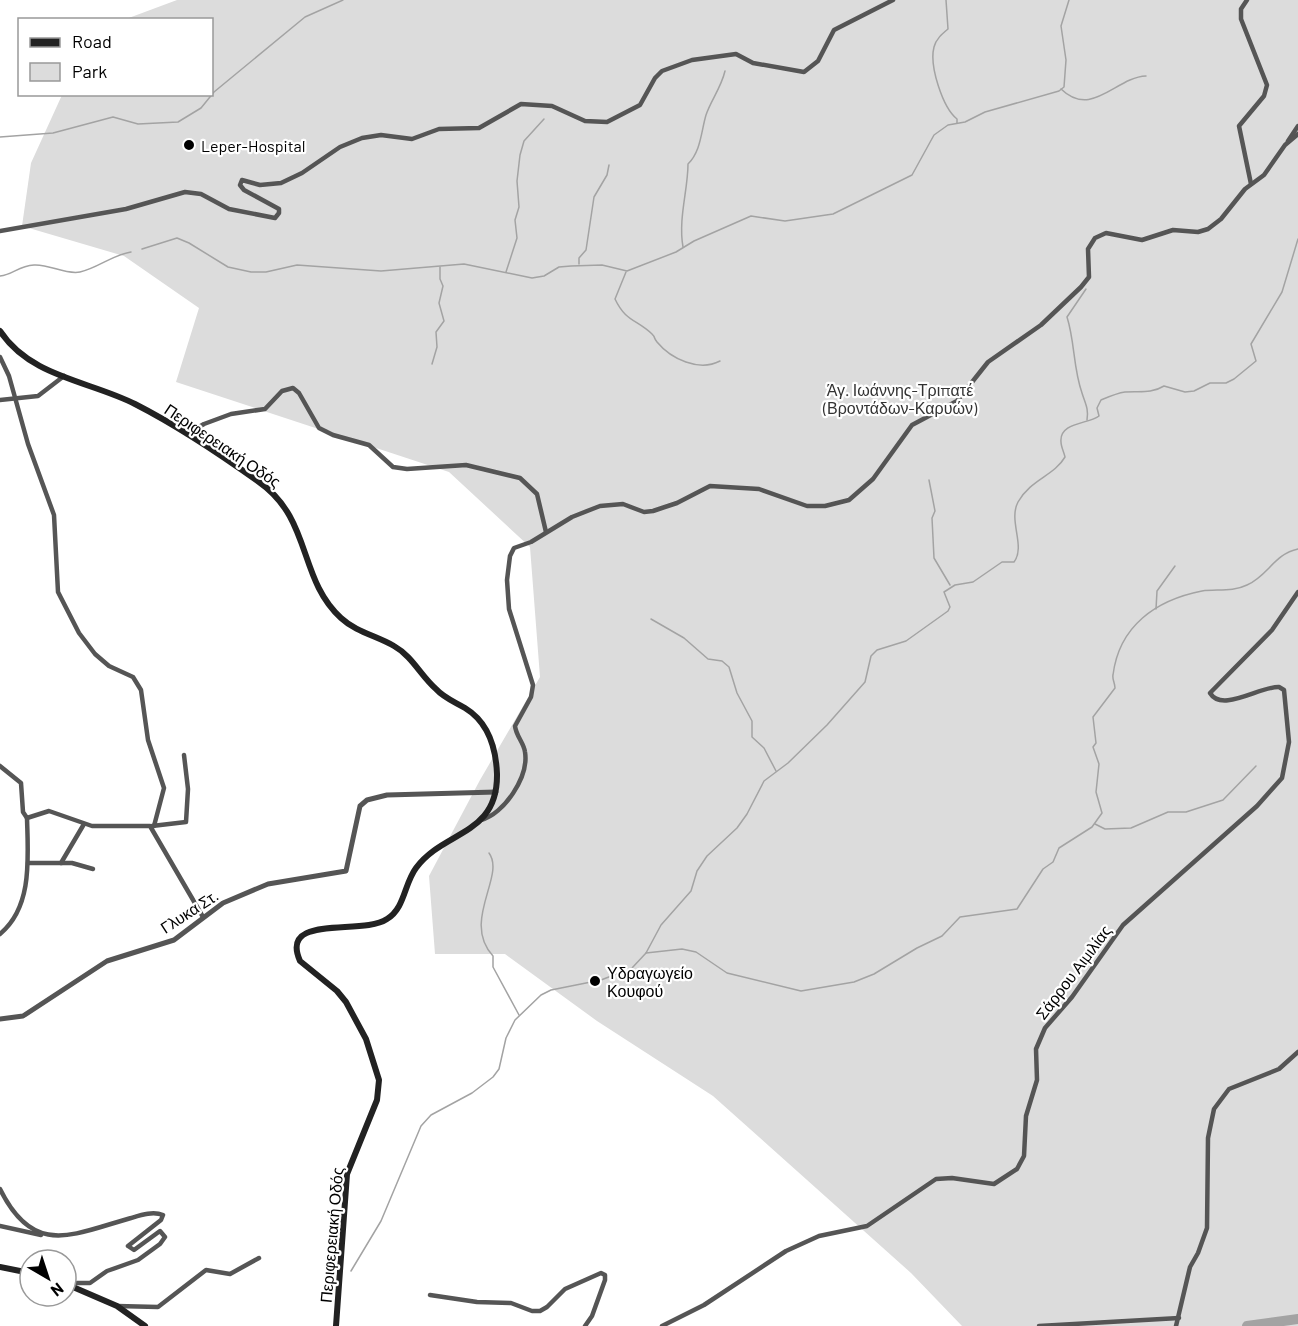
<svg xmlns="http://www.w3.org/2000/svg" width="1298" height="1326" font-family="Barlow,sans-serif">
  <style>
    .green { fill: #dcdcdc }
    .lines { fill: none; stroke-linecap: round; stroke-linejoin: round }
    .stream { stroke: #a3a3a3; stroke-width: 1.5 }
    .river { stroke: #a3a3a3; stroke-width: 10 }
    .minor { stroke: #555; stroke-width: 4.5 }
    .tertiary { stroke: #555; stroke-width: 5 }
    .secondary { stroke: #222; stroke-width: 6 }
    .poi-dot { fill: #000; stroke: #fff; stroke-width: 2 }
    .labels { text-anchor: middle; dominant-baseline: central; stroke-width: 4.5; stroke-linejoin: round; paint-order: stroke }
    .poi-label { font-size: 16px; fill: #000; stroke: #fff; text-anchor: start }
    .park-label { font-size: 16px; fill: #333; stroke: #fff }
    .street-label { font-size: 16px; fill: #000; stroke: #fff }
  </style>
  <rect width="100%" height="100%" fill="#fff"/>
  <polygon class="green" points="177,0 1298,0 1298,1326 962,1326 911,1273 713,1096 597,1021 505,954 435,954 429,876 480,780 540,677 530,547 449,472 176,382 199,308 124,256 22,226 31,163 62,95 212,94 212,20 126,19"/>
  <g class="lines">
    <g class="stream">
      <path d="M946 0 948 29C942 34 936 39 934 47 929 66 943 108 957 119V123"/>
      <path d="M1061 89C1092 119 1116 77 1146 76"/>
      <polyline points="0,137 53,133 113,117 138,124 178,122 201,108 214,92 305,17 343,0"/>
      <path d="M683 247C678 219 688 190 688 164 701 151 701 132 706 115 711 100 721 88 725 71"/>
      <polyline points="142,249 177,238 189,243 228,267 251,272 266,272 297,265 381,271 464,264 532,278 544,276 559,267 571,266 602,265 627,271 676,252 694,241 751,216 785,221 833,214 912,175 934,135 948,125 965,122 985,112 1059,91 1064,87 1066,60 1061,26 1069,0"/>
      <polyline points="579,264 579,258 586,250 594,197 607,175 609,165"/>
      <polyline points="506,272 517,238 515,220 519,207 517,181 520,155 524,141 544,119"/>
      <path d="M626 272 615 299C626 322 636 319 652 334 656 338 653 337 657 342 671 359 699 372 720 361"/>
      <path d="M0 276C13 275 18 266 34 265 50 264 65 275 80 272 98 268 112 255 131 252"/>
      <path d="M1086 289 1067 317C1075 342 1073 368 1082 393 1085 403 1089 409 1087 420"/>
      <polyline points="432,364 437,347 436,332 444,321 439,303 443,286 440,279 440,267"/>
      <polyline points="929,480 935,511 932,518 934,558 950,585"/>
      <polyline points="1156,609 1157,591 1175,566"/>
      <polyline points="651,619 684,638 708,659 722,661 729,667 737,693 752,721 752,737 764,748 776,771"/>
      <polyline points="1095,824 1105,829 1131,828 1168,812 1186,812 1223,800 1256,766"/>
      <path d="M489 853C506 876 461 921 493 956V967L519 1015"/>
      <path d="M646 953 682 949 696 952 727 973 801 991 854 982 874 974 917 948 942 936 960 917 1017 909 1043 869 1053 862 1059 848 1092 827 1102 813 1096 792 1099 764 1093 747 1096 743 1093 717 1115 688C1115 683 1112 679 1113 675 1119 626 1156 600 1202 591 1217 589 1233 592 1247 585 1268 576 1274 554 1298 549"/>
      <path d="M351 1271 381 1221 421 1126 431 1115 472 1093 493 1077 499 1069 506 1038 515 1020 541 995 551 990 601 980 632 968 646 953 661 925 691 891 697 871 707 856 737 828 747 814 764 781 788 763 827 725 865 682 871 656 877 650 906 641 948 611 950 607 944 592 955 585 973 582 1002 562H1014C1026 546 1008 521 1018 502 1031 479 1054 476 1065 457 1064 452 1061 447 1061 442 1059 422 1089 424 1099 416L1097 408 1101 400C1108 397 1117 393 1125 392 1140 391 1151 394 1164 386L1185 392 1194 391 1210 383H1226L1234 379 1256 361 1251 344 1282 292 1298 239"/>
    </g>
    <polyline class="river" points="1247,1326 1298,1319"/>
    <g class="minor">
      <polyline points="1247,0 1241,9 1241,19 1267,85 1264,96 1239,126 1251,184"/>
      <polyline points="1288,141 1298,126"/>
      <polyline points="0,231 126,209 185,192 201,194 229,209 275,218 279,213 279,209 244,190 240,185 242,180 260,185 281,183 302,173 340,147 362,138 381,135 412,139 439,129 479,128 521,104 552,106 585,121 607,122 640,105 655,78 662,71 692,60 736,54 753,63 804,72 818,61 834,30 893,0"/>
      <polyline points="0,357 9,376 28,444 54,515 58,592 79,633 95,654 109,666 133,677 141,690 148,740 164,788 154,826"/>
      <polyline points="0,400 38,396 64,376"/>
      <polyline points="187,434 204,424 231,414 265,409 282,391 293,388 299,393 319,428 333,435 369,445 393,467 407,469 466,465 520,478 537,494 546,532"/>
      <polyline points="0,766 21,783 23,812 27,818 49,811 92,826 150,826 203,917"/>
      <path d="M481 820C504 814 529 777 525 752 524 743 516 736 515 726L531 697 533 685 509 609 507 580 510 556 514 548 531 542 572 517 600 506 623 504 644 512 653 511 677 503 710 486 759 489 807 506H825L849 500 873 479 912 425 957 401 988 362 1041 325 1081 287 1089 277 1088 249 1095 238 1106 233 1142 240 1173 230 1198 232 1208 229 1221 219 1245 189 1264 175 1285 145 1298 134"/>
      <polyline points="152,826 186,822 188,789 184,755"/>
      <polyline points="28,863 72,863 93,869"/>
      <polyline points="61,863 84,824"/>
      <path d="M0 934C33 907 28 857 27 818"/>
      <path d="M0 1189C34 1258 73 1234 131 1218 141 1215 153 1211 163 1215L161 1220 128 1246 134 1250 160 1231 165 1237 160 1244 138 1260 107 1271 90 1283H69"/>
      <polyline points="0,1226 41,1235"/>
      <polyline points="430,1295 477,1302 511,1303 532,1311 540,1311 547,1307 565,1289 601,1273 605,1275 605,1280 592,1316 585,1326"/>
      <polyline points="117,1306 158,1307 206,1270 230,1274 259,1258"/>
      <path d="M662 1326 704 1305 786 1251 819 1236 867 1226 936 1179 952 1178 994 1184 1017 1169 1024 1156 1026 1116 1037 1080 1036 1049 1045 1028 1072 997 1123 925 1257 806 1282 778 1289 742 1284 690 1279 687C1260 686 1222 713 1210 693L1272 630 1298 592"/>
      <polyline points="1039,1326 1179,1318"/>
      <polyline points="1176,1326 1190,1267 1198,1253 1207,1228 1208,1138 1214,1109 1229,1089 1279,1069 1298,1052"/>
    </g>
    <polyline class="tertiary" points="0,1019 23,1016 107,961 174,940 223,903 268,884 346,871 360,806 367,800 387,795 496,792"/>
    <g class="secondary">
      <path d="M0 331C30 377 90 381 135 404 178 426 220 454 259 482 312 519 298 579 341 618 356 632 377 636 394 646 412 656 421 676 436 689 444 698 455 702 465 708 488 722 496 748 497 774 498 836 444 830 416 868 404 884 405 908 387 919 362 936 279 913 300 961L337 991 346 1002 366 1039 379 1080 377 1100 347 1174 336 1326"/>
      <polyline points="0,1267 30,1273"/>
      <polyline points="66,1284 117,1306 145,1326"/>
    </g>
  </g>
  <g class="poi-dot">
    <circle cx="189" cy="145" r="6"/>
    <circle cx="595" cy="981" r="6"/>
  </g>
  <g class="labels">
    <g class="poi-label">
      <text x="201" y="145">Leper-Hospital</text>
      <text x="607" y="972">Υδραγωγείο<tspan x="607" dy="18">Κουφού</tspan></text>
    </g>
    <g class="park-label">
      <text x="900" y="389">Άγ. Ιωάννης-Τριπατέ<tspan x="900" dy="18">(Βροντάδων-Καρυών)</tspan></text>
    </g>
    <g class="street-label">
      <text transform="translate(223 445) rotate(34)">Περιφερειακή Οδός</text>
      <text transform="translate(189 911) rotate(-33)">Γλυκα Στ.</text>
      <text transform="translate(1073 972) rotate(-53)">Σάρρου Αιμιλίας</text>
      <text transform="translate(331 1235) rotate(-85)">Περιφερειακή Οδός</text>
    </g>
  </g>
  <rect x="18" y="18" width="195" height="78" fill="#ffffff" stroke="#999999" stroke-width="1.5"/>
  <rect x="30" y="38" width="30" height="9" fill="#222222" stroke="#999999" stroke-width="1.5"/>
  <text x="72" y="48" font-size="18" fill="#000000">Road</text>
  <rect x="30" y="63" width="30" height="18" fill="#dcdcdc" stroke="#999999" stroke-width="1.5"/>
  <text x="72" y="78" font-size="18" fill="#000000">Park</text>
  <g transform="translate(48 1278) rotate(141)"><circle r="28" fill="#ffffff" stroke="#999999" stroke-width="1.5"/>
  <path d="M0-4.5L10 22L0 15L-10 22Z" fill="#000000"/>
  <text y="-9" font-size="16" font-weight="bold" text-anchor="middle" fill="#000000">N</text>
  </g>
</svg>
